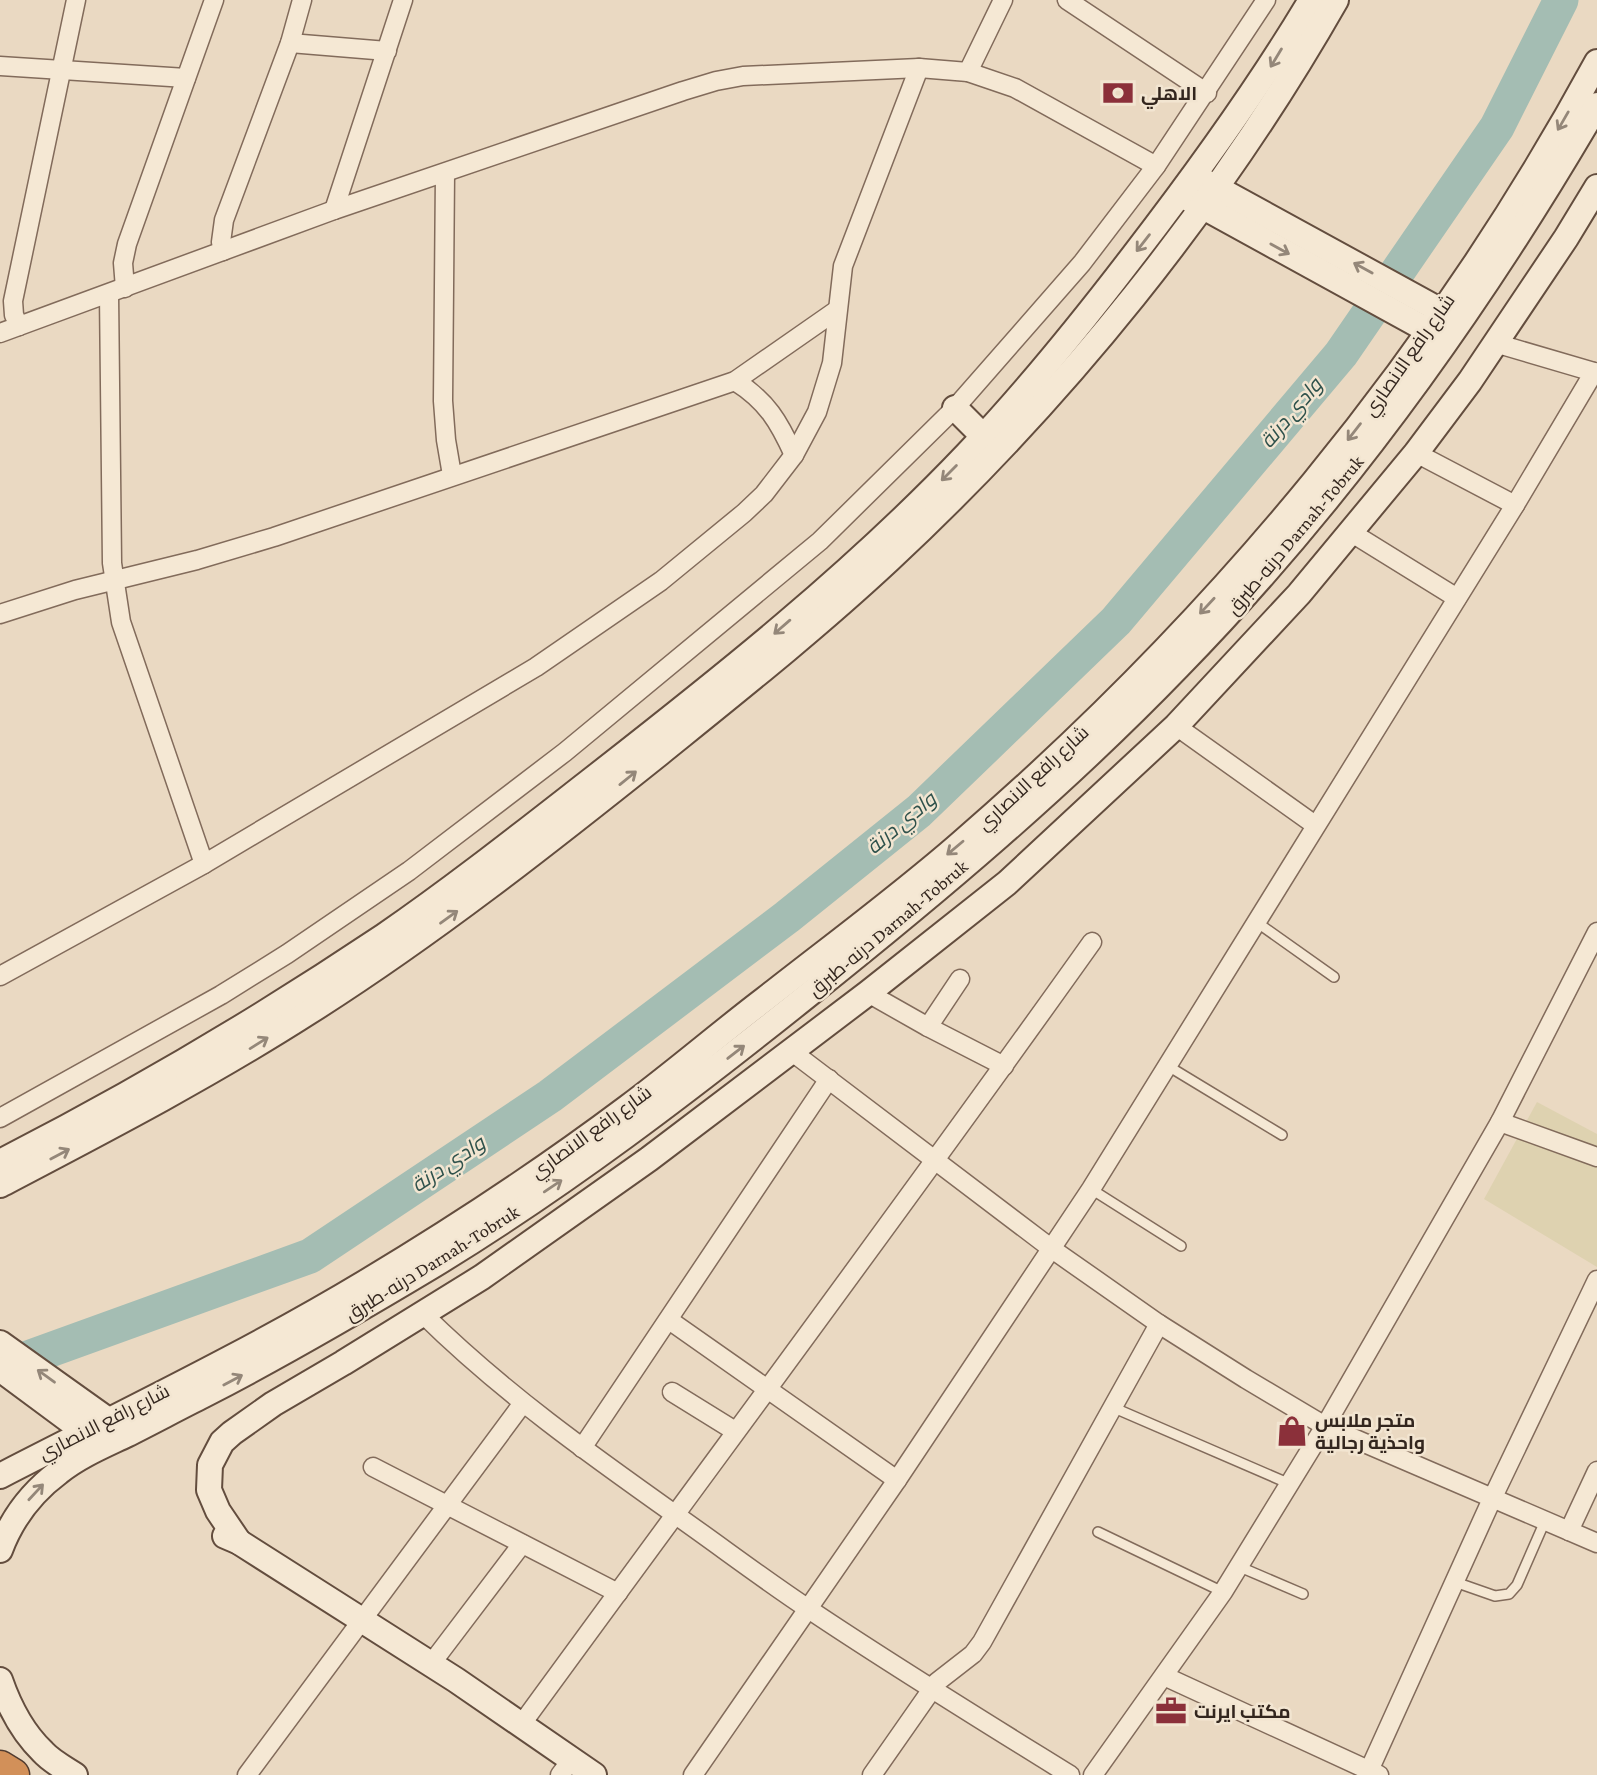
<svg xmlns="http://www.w3.org/2000/svg" width="1597" height="1775" font-family="'Crimson Pro',Cairo,serif">
  <style>
    .farmland { fill: #ded2b0 }
    .lines { fill: none; stroke-linecap: round; stroke-linejoin: round }
    .river { stroke: #a4bdb3; stroke-width: 35 }
    .lane-casing { stroke: #826b5b; stroke-width: 12 }
    .street-casing { stroke: #826b5b; stroke-width: 21 }
    .secondary-casing { stroke: #634d3e; stroke-width: 28 }
    .highway-casing { stroke: #503b2f; stroke-width: 35 }
    .lane { stroke: #f5e8d4; stroke-width: 9 }
    .street { stroke: #f5e8d4; stroke-width: 18 }
    .secondary { stroke: #f5e8d4; stroke-width: 24 }
    .highway { stroke: #d29059; stroke-width: 32 }
    .oneway { stroke: #948779 }
    .labels { text-anchor: middle; dominant-baseline: central; stroke-width: 5; stroke-linejoin: round; paint-order: stroke }
    .poi-label { font-size: 19px; font-weight: bold; fill: #33261e; stroke: #f2e5d1; text-anchor: start }
    .street-label { font-size: 19px; fill: #33261e; stroke: #f2e5d1 }
    .water-label { font-size: 21px; font-style: italic; fill: #2e514b; stroke: #f2e5d1 }
  </style>
  <rect width="100%" height="100%" fill="#ead9c2"/>
  <polygon class="farmland" points="1537,1102 1597,1134 1597,1267 1484,1199"/>
  <g class="lines">
    <polyline class="river" points="0,1368 310,1256 550,1096 787,917 919,811 1116,621 1341,354 1497,127 1561,0"/>
    <defs>
      <g id="lane">
        <polyline points="1255,921 1334,977"/>
        <polyline points="1168,1066 1282,1135"/>
        <polyline points="1091,1189 1181,1246"/>
        <polyline points="1112,1407 1290,1484"/>
        <polyline points="1098,1532 1223,1592"/>
        <polyline points="1240,1567 1303,1594"/>
        <polyline points="1455,1582 1495,1596 1509,1594 1517,1585 1545,1521"/>
      </g>
      <g id="street">
        <polyline points="1067,0 1207,93"/>
        <polyline points="290,43 387,51"/>
        <polyline points="0,66 186,78"/>
        <polyline points="968,72 1003,0"/>
        <polyline points="445,173 443,401 446,440 452,475"/>
        <polyline points="334,210 403,0"/>
        <polyline points="223,251 221,242 224,220 290,43 302,0"/>
        <polyline points="125,288 123,263 127,244 214,0"/>
        <polyline points="109,294 112,563 121,622 204,864"/>
        <polyline points="19,326 14,315 13,301 76,0"/>
        <polyline points="0,333 334,210 683,91 716,81 743,76 919,68 968,72 1015,88 1156,166"/>
        <polyline points="1495,343 1597,373"/>
        <path d="M735 381C767 401 779 422 794 455"/>
        <polyline points="1416,453 1515,505"/>
        <polyline points="1352,533 1457,598"/>
        <polyline points="0,614 75,590 197,560 274,537 735,381 837,310"/>
        <polyline points="1176,726 1315,825"/>
        <polyline points="0,976 204,864 536,667 661,581 744,513 764,494 794,455 817,412 832,363 843,266 919,68"/>
        <polyline points="868,993 928,1027 1004,1066"/>
        <polyline points="928,1027 960,979"/>
        <polyline points="791,1051 1052,1249 1159,1324 1246,1379 1325,1426 1597,1543"/>
        <polyline points="0,1118 221,995 287,954 409,871 565,752 820,541 955,408 1082,263 1156,166 1266,0"/>
        <polyline points="1500,1122 1597,1157"/>
        <path d="M423 1314C502 1392 591 1455 680 1518 724 1549 766 1581 810 1610 895 1667 983 1721 1070 1775"/>
        <polyline points="669,1320 897,1480"/>
        <polyline points="672,1392 735,1431"/>
        <polyline points="582,1448 829,1079"/>
        <polyline points="373,1467 618,1593"/>
        <polyline points="1569,1531 1597,1471"/>
        <polyline points="431,1664 522,1544"/>
        <polyline points="1164,1676 1379,1775"/>
        <path d="M521 1725C712 1463 905 1205 1092 942"/>
        <polyline points="247,1775 523,1403"/>
        <polyline points="560,1775 572,1759"/>
        <polyline points="693,1775 897,1480 1091,1189 1515,505 1594,372"/>
        <polyline points="872,1775 937,1682 973,1654 982,1642 1159,1324"/>
        <polyline points="1093,1775 1223,1592 1325,1426 1500,1122 1597,932"/>
        <polyline points="1367,1775 1492,1499 1597,1280"/>
      </g>
      <g id="secondary">
        <polyline points="1204,181 1454,318"/>
        <polyline points="1187,198 1440,337"/>
        <polyline points="955,408 983,436"/>
        <path d="M0 1162C133 1094 260 1019 384 936 455 887 522 834 590 781 722 678 852 575 967 454 1026 392 1081 324 1133 256 1197 173 1258 89 1311 0"/>
        <path d="M0 1185C105 1130 209 1076 309 1012 432 934 546 844 660 753 738 690 816 628 889 560 1064 397 1218 207 1336 0"/>
        <polyline points="0,1343 108,1420"/>
        <polyline points="0,1369 85,1432"/>
        <path d="M0 1476C122 1413 248 1353 366 1282 456 1228 544 1170 628 1107 675 1072 719 1034 765 999 831 947 898 898 961 843 1217 622 1435 360 1597 62"/>
        <polyline points="225,1536 239,1542 456,1680 594,1775"/>
        <polyline points="239,1542 218,1511 209,1490 210,1465 222,1442 232,1433 273,1404 343,1363 482,1277 649,1159 868,993 1007,883 1176,726 1299,594 1416,453 1470,381 1566,238 1597,187"/>
        <path d="M0 1550C12 1518 32 1492 59 1472 79 1456 103 1446 126 1435 152 1422 178 1408 204 1395 282 1355 359 1310 434 1265 565 1185 688 1091 808 995 937 892 1063 786 1178 667 1342 499 1479 308 1597 105"/>
        <path d="M0 1680C9 1706 23 1733 43 1752 51 1761 64 1768 75 1775"/>
      </g>
      <polyline id="highway" points="0,1767 13,1775"/>
    </defs>
    <use href="#lane" class="lane-casing"/>
    <use href="#street" class="street-casing"/>
    <use href="#secondary" class="secondary-casing"/>
    <use href="#highway" class="highway-casing"/>
    <use href="#lane" class="lane"/>
    <use href="#street" class="street"/>
    <use href="#secondary" class="secondary"/>
    <use href="#highway" class="highway"/>
  </g>
  <defs><path id="oneway-shaft" d="M-6 0H5M1.5-3L5.5 0L1.5 3" fill="none" stroke-width="1.6" stroke-linecap="round" stroke-linejoin="round" transform="scale(1.75)"/></defs>
  <g class="oneway">
    <use href="#oneway-shaft" transform="translate(1276 58) rotate(121)"/>
    <use href="#oneway-shaft" transform="translate(1563 121) rotate(120)"/>
    <use href="#oneway-shaft" transform="translate(1143 243) rotate(128)"/>
    <use href="#oneway-shaft" transform="translate(1280 249) rotate(29)"/>
    <use href="#oneway-shaft" transform="translate(1363 268) rotate(-151)"/>
    <use href="#oneway-shaft" transform="translate(1354 432) rotate(128)"/>
    <use href="#oneway-shaft" transform="translate(949 473) rotate(135)"/>
    <use href="#oneway-shaft" transform="translate(1207 606) rotate(133)"/>
    <use href="#oneway-shaft" transform="translate(782 627) rotate(139)"/>
    <use href="#oneway-shaft" transform="translate(628 778) rotate(-39)"/>
    <use href="#oneway-shaft" transform="translate(955 848) rotate(140)"/>
    <use href="#oneway-shaft" transform="translate(449 917) rotate(-36)"/>
    <use href="#oneway-shaft" transform="translate(259 1043) rotate(-32)"/>
    <use href="#oneway-shaft" transform="translate(736 1052) rotate(-38)"/>
    <use href="#oneway-shaft" transform="translate(60 1154) rotate(-28)"/>
    <use href="#oneway-shaft" transform="translate(553 1186) rotate(-34)"/>
    <use href="#oneway-shaft" transform="translate(46 1376) rotate(-144)"/>
    <use href="#oneway-shaft" transform="translate(233 1380) rotate(-28)"/>
    <use href="#oneway-shaft" transform="translate(36 1492) rotate(-47)"/>
  </g>
  <defs>
    <symbol id="bank-bare" viewBox="-9 -9 18 18"><path d="M-6-4H6V4H-6ZM0-2.3a2.3 2.3 0 1 0 0 4.6a2.3 2.3 0 1 0 0-4.6Z" fill="#8b303a" stroke="#f2e5d1" stroke-width="2.5" paint-order="stroke"/></symbol>
    <symbol id="shop-bare" viewBox="-9 -9 18 18"><path d="M-5-2.5h2.3a2.7 3.5 0 0 1 5.4 0H5L5.5 6h-11ZM-1.5-2.5h3a1.5 2.3 0 0 0-3 0Z" fill="#8b303a" stroke="#f2e5d1" stroke-width="2.5" paint-order="stroke"/></symbol>
    <symbol id="office-bare" viewBox="-9 -9 18 18"><path d="M-6-3h4V-5.5h4V-3h4V5H-6ZM-1-4.5V-3h2v-1.5ZM-6 0V1H6V0Z" fill="#8b303a" stroke="#f2e5d1" stroke-width="2.5" paint-order="stroke"/></symbol>
  </defs>
  <g fill-rule="evenodd">
    <use href="#bank-bare" x="1096" y="71" width="44" height="44"/>
    <use href="#shop-bare" x="1270" y="1409" width="44" height="44"/>
    <use href="#office-bare" x="1149" y="1689" width="44" height="44"/>
  </g>
  <g class="labels">
    <g class="poi-label">
      <text x="1141" y="93">الاهلي</text>
      <text x="1315" y="1420">متجر ملابس<tspan x="1315" dy="22">واحذية رجالية</tspan></text>
      <text x="1194" y="1711">مكتب ايرنت</text>
    </g>
    <g class="street-label">
      <text transform="translate(1409 355) rotate(-55)">شارع رافع الانصاري</text>
      <text transform="translate(1295 535) rotate(-50)">درنه-طبرق Darnah-Tobruk</text>
      <text transform="translate(1033 778) rotate(-43)">شارع رافع الانصاري</text>
      <text transform="translate(888 928) rotate(-40)">درنه-طبرق Darnah-Tobruk</text>
      <text transform="translate(591 1132) rotate(-36)">شارع رافع الانصاري</text>
      <text transform="translate(432 1263) rotate(-32)">درنه-طبرق Darnah-Tobruk</text>
      <text transform="translate(104 1422) rotate(-27)">شارع رافع الانصاري</text>
    </g>
    <g class="water-label">
      <text transform="translate(1291 413) rotate(-50)">وادي درنة</text>
      <text transform="translate(901 823) rotate(-40)">وادي درنة</text>
      <text transform="translate(448 1164) rotate(-34)">وادي درنة</text>
    </g>
  </g>
</svg>
